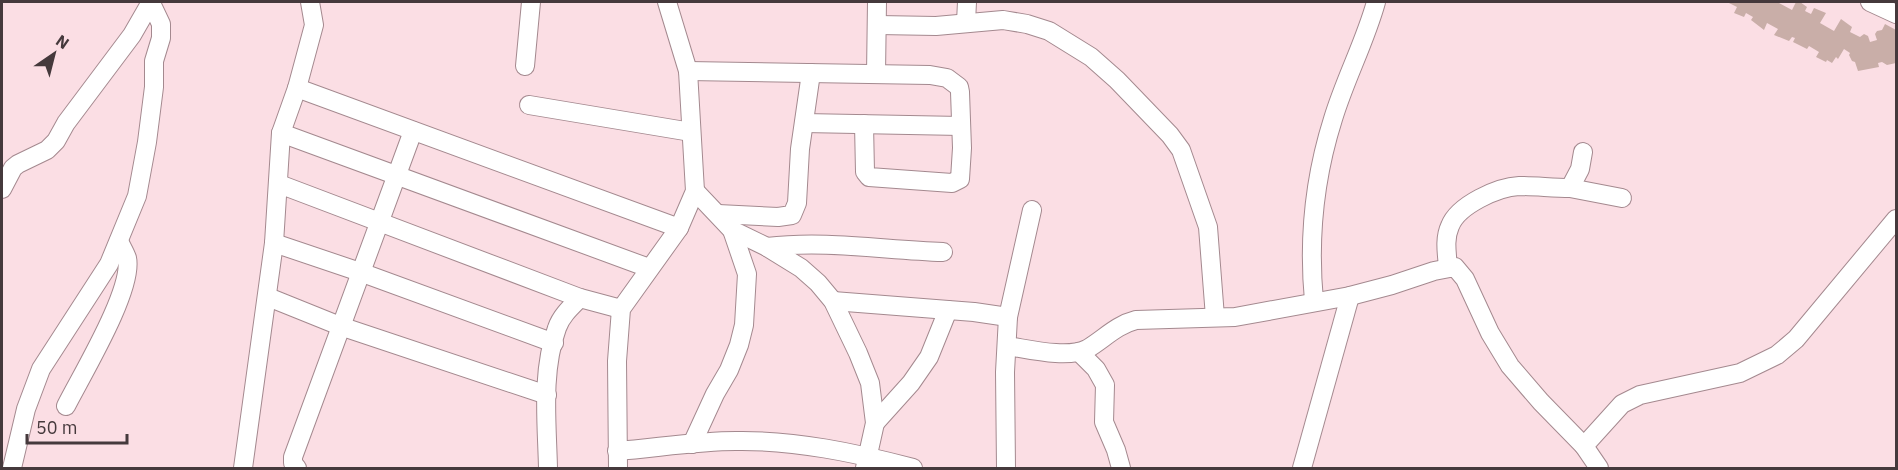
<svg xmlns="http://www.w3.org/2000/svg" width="1898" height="470" font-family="'IBM Plex Sans',sans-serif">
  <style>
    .building { fill: #c9aea8 }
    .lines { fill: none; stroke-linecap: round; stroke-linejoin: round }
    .minor-casing { stroke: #a4898f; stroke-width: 20 }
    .minor { stroke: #fff; stroke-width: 18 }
  </style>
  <rect width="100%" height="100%" fill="#fbdee4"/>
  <polygon class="building" points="1727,2 1780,2 1779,3 1792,10 1796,2 1800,2 1807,7 1805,11 1811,14 1814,8 1826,13 1820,23 1834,31 1841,19 1852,27 1850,32 1860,37 1864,34 1868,36 1870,42 1877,40 1875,34 1877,31 1882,30 1885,24 1896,30 1896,63 1887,65 1882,62 1878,63 1879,67 1858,71 1855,62 1852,61 1849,55 1850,53 1844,49 1838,59 1836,57 1832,63 1827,60 1826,62 1816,57 1819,52 1809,46 1807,49 1793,42 1795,38 1792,37 1789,41 1774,35 1778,29 1767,23 1764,30 1751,20 1753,17 1746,13 1744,17 1734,13 1737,7"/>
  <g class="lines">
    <defs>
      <g id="minor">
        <polyline points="1870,2 1896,14"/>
        <polyline points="966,22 967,2"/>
        <polyline points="878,25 936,26 1003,20 1027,24 1049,31 1091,57 1117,80 1170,135 1181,150 1208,227 1215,317"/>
        <polyline points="525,66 531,2"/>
        <polyline points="688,71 930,75 947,78 959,87 960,92 962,148 960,179 952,183 869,177 865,172 864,124"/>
        <polyline points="876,74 877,2"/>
        <polyline points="297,88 679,228"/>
        <polyline points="529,105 691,132"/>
        <polyline points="804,123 961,126"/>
        <polyline points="281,133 649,268"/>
        <polyline points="279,184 580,298 621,309"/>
        <polyline points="1570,188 1622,198"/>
        <polyline points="2,189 13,168 18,164 47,150 56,141 66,123 132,35 151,2"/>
        <polyline points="695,191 732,230 767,247 801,268 818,283 833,301 858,353 870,383 875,423 865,468"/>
        <polyline points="718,214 778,217 792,215 797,203 800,149 811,73"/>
        <polyline points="274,243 360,272 554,343"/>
        <path d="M767 247C825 240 884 250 943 252"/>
        <path d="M1448 267C1447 254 1444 239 1450 226 1458 205 1498 187 1519 186 1536 186 1553 188 1570 188L1580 169 1583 152"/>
        <polyline points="268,297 340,326 547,395"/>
        <polyline points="833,301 974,312 1008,317"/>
        <path d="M1314 301C1308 238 1314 179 1333 119 1345 79 1365 42 1376 2"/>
        <path d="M1007 346C1028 349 1067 359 1087 349 1104 339 1116 325 1136 320L1235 317 1350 296 1392 285 1434 271 1455 267 1465 279 1490 333 1510 366 1541 402 1584 446"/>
        <polyline points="1079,352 1096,369 1105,385 1104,422 1116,450 1121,468"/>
        <path d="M66 406C81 376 134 289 127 258 125 252 121 246 119 241"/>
        <polyline points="875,423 911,383 929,357 948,310"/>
        <polyline points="692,444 715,394 729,370 739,345 744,325 747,274 732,230"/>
        <path d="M617 451C656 448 697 441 736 441 795 440 856 453 913 468"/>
        <polyline points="12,468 26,409 41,369 109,264 137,196 147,142 154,87 154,61 161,38 161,24 151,3"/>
        <polyline points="243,468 274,243 281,133 297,88 314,25 310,2"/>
        <polyline points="297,468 293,463 293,457 413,131"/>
        <path d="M548 468C547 423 541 372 557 328 561 316 571 307 580 298"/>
        <polyline points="618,468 617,361 621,309 679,228 695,191 688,71 667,2"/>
        <polyline points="1006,468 1005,372 1008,317 1032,210"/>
        <polyline points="1302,468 1350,296"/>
        <polyline points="1599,468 1584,446 1622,404 1640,395 1740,373 1777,355 1796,339 1896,219"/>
      </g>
    </defs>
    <use href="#minor" class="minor-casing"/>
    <use href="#minor" class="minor"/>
  </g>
  <rect width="1898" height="470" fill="none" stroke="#45393c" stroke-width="6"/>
  <g transform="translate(54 54) rotate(35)" stroke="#fbdee4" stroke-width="4.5" paint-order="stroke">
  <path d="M0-4.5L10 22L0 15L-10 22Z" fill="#45393c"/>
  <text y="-9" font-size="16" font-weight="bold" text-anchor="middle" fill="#45393c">N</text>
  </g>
  <path d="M27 434v9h100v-9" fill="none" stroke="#45393c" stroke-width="3"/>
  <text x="36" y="434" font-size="18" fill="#45393c" stroke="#fbdee4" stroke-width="4.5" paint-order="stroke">50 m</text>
</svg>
